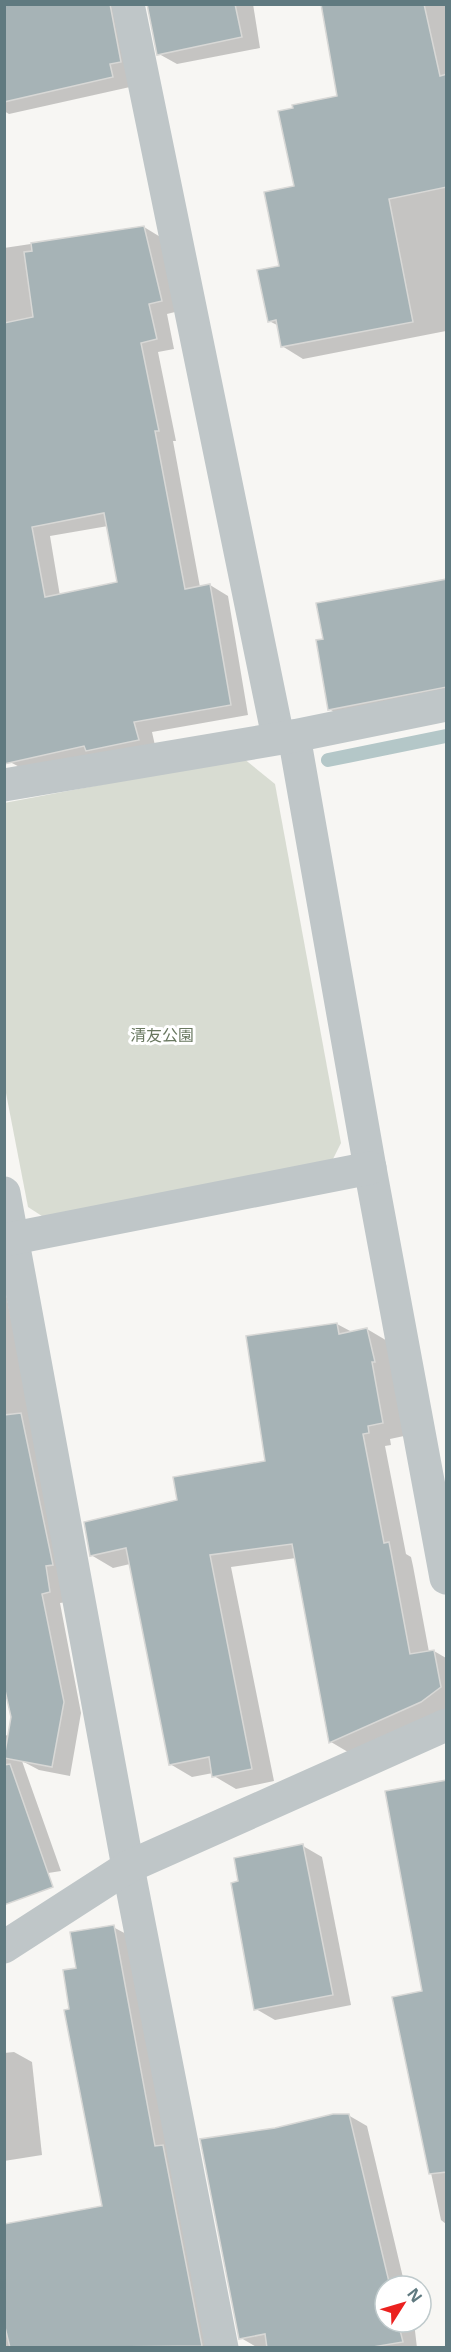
<svg xmlns="http://www.w3.org/2000/svg" width="451" height="2352" font-family="'Open Sans','Noto Sans JP',sans-serif">
  <style>
    .green { fill: #d8dcd2 }
    .shadow { fill: #0003; fill-rule: evenodd }
    .lines { fill: none; stroke-linecap: round; stroke-linejoin: round }
    .stream { stroke: #b4c7c8; stroke-width: 14 }
    .building { fill: #a6b3b6; stroke: #d8d8d6; stroke-width: 1.5; fill-rule: evenodd }
    .minor { stroke: #bfc6c8; stroke-width: 33 }
    .labels { text-anchor: middle; dominant-baseline: central; stroke-width: 6; stroke-linejoin: round; paint-order: stroke }
    .park-label { font-size: 16px; fill: #697860; stroke: #fff }
  </style>
  <rect width="100%" height="100%" fill="#f7f6f3"/>
  <polygon class="green" points="243,758 275,784 341,1143 331,1163 45,1218 28,1207 5,1088 4,803"/>
  <g class="shadow">
    <polygon points="4,4 117,4 130,87 9,114 4,111"/>
    <polygon points="159,4 253,4 260,48 177,64 159,54"/>
    <polygon points="322,4 446,4 446,331 303,359 282,346 279,326 269,321 295,187 338,98"/>
    <path d="M144 227 162 238 179 311 167 314 174 349 158 352 176 441H173L200 587 210 585 228 596 248 715 152 732 156 750 29 772 10 762 4 733V248ZM108 526 119 584 60 596 50 536Z"/>
    <polygon points="446,579 446,699 347,719 329,709 324,640"/>
    <polygon points="4,1283 67,1602 60,1603 81,1713 70,1776 39,1770 22,1761 61,1871 4,1880 4,1734 17,1741 4,1678"/>
    <polygon points="337,1324 352,1332 367,1329 389,1342 404,1436 390,1439 391,1445 385,1446 406,1554 411,1557 413,1566 429,1652 434,1651 446,1658 446,1712 353,1755 331,1742 296,1558 231,1567 274,1781 236,1789 214,1776 213,1773 192,1777 170,1764 130,1564 113,1568 91,1555 178,1501 267,1462"/>
    <polygon points="446,1781 446,2224 441,2220 394,1998 424,1992"/>
    <polygon points="303,1846 322,1857 351,2005 275,2020 256,2009 240,1882"/>
    <polygon points="113,1927 132,1937 218,2348 4,2348 4,2226 103,2208 71,2010 78,1969"/>
    <polygon points="14,2052 32,2062 42,2155 4,2161 4,2053"/>
    <polygon points="348,2115 367,2126 405,2286 385,2286 385,2322 414,2322 417,2348 258,2348 241,2338"/>
  </g>
  <g class="lines">
    <polyline class="stream" points="328,760 446,736"/>
  </g>
  <g class="building">
    <polygon points="4,4 110,4 121,62 110,64 113,77 4,102"/>
    <polygon points="147,4 235,4 242,37 157,55"/>
    <polygon points="321,4 424,4 440,76 447,74 447,187 389,199 413,322 281,347 276,320 268,322 257,270 279,266 264,192 294,186 278,111 293,108 292,105 337,96"/>
    <path d="M144 226 162 301 149 304 157 339 141 343 159 431H155L185 589 210 584 231 705 134 722 139 740 86 751 84 746 4 764V323L33 317 24 252 32 251 31 243ZM104 513 117 582 45 597 32 527Z"/>
    <polygon points="447,579 447,687 328,710 316,640 323,639 316,603"/>
    <polygon points="337,1323 339,1334 367,1328 375,1362 372,1362 383,1423 368,1426 369,1433 363,1434 384,1543 389,1542 391,1552 410,1654 434,1650 441,1687 421,1702 329,1743 292,1544 210,1555 252,1769 212,1777 209,1757 169,1765 126,1548 90,1556 84,1522 177,1500 173,1477 265,1461 246,1336"/>
    <polygon points="21,1413 53,1565 46,1566 50,1592 42,1594 64,1702 52,1767 4,1758 11,1717 4,1686 4,1415"/>
    <polygon points="10,1764 53,1887 4,1905 4,1765"/>
    <polygon points="447,1780 447,2172 429,2174 392,1997 422,1991 385,1791"/>
    <polygon points="303,1844 333,1995 254,2010 231,1883 238,1881 234,1858"/>
    <polygon points="114,1925 155,2146 163,2145 202,2346 10,2348 4,2323 4,2224 102,2206 64,2010 69,2009 63,1970 76,1968 70,1932"/>
    <polygon points="333,2114 349,2114 390,2286 385,2286 385,2322 398,2322 403,2342 367,2348 267,2348 265,2334 239,2339 200,2139 275,2128"/>
  </g>
  <g class="lines">
    <g class="minor">
      <polyline points="128,4 278,737"/>
      <polyline points="294,736 370,1168 446,1578"/>
      <polyline points="4,785 294,736 446,705"/>
      <polyline points="4,1193 128,1867 222,2348"/>
      <polyline points="4,1240 370,1168"/>
      <polyline points="4,1947 128,1867 446,1725"/>
    </g>
  </g>
  <g class="labels">
    <g class="park-label">
      <text x="162" y="1035">清友公園</text>
    </g>
  </g>
  <rect width="451" height="2352" fill="none" stroke="#607a80" stroke-width="12"/>
  <g transform="translate(403 2304) rotate(53)"><circle r="28" fill="#ffffff" stroke="#bfcacc" stroke-width="1.5"/>
  <path d="M0-4.5L10 22L0 15L-10 22Z" fill="#eb211f"/>
  <text y="-9" font-size="16" font-weight="bold" text-anchor="middle" fill="#607a80">N</text>
  </g>
</svg>
